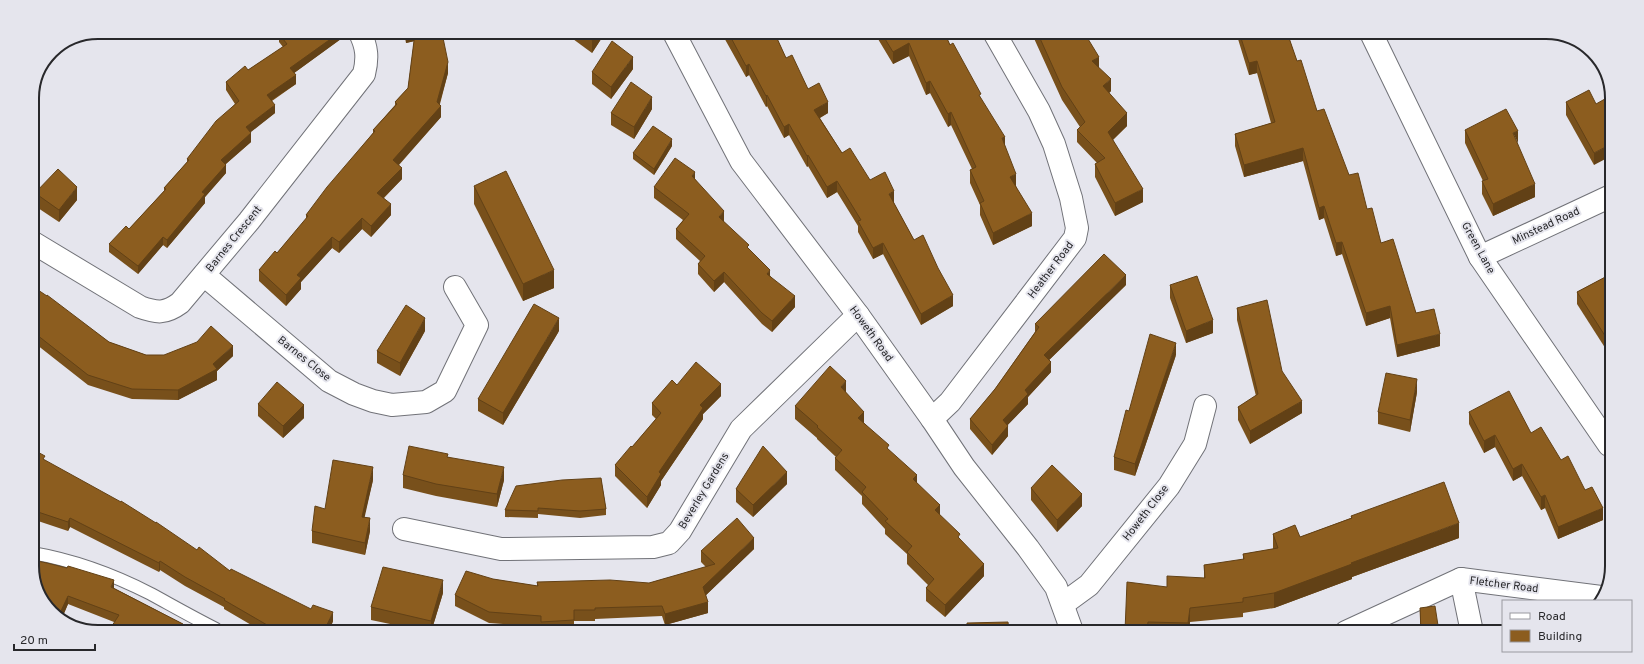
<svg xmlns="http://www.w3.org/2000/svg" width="1644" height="664" font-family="Overpass,sans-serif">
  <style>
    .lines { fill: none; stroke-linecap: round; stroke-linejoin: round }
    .lane-casing { stroke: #717278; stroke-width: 14 }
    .street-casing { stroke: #717278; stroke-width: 24 }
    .lane { stroke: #fff; stroke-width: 12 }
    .street { stroke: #fff; stroke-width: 22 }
    .wall { fill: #78501b }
    .shaded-wall { fill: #624116 }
    .building { fill: #8c5d1f; stroke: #624116 }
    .labels { text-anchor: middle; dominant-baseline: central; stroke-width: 4; stroke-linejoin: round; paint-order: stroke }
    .street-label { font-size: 11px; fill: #28282b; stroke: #e5e5ed }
    .rim { fill: none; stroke: #28282b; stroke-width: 2 }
  </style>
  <rect width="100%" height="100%" fill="#e5e5ed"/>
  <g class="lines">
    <defs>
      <path id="lane" d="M32 553C73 560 114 575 151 594 173 606 194 618 216 629"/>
      <g id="street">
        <polyline points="674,33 741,161 858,315 932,419 964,467 1028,548 1056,587 1072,631"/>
        <polyline points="1372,35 1480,257 1609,445"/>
        <path d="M32 242 140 307C157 313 165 314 180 303L249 221 364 74C368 58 367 47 360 33"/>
        <polyline points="1480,257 1611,196"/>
        <polyline points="204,275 329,381 354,394 373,401 392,405 426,402 445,391 477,325 455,287"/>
        <polyline points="932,419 950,402 1075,238 1077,228 1071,198 1054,144 1039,111 995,34"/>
        <polyline points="404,529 501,549 653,547 669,543 680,531 741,429 858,315"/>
        <polyline points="1461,579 1472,632"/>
        <polyline points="1063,604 1089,585 1169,486 1195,444 1205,406"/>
        <polyline points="1346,632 1461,579 1601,597"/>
      </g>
    </defs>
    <use href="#lane" class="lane-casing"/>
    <use href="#street" class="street-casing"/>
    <use href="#lane" class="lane"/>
    <use href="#street" class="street"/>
  </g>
  <g class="wall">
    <polygon points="345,33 345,36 294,73 296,84 272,101 275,113 250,132 251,142 226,164 226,173 205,197 205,203 167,248 163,245 138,274 109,252 109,244 129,229 164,191 164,188 187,162 187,159 235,104 226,90 226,82 248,70 283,47 279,42 279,34"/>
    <polygon points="404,33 442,33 448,73 440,104 441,117 399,165 402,179 384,198 391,215 371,237 362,229 339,253 332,248 301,282 301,289 286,306 259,281 259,270 277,253 306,219 306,215 373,133 373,130 395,105 395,102 408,88 414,41 406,43"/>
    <polygon points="573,33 605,33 592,53 573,39"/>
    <polygon points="722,34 775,34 786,58 808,89 828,113 820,118 842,153 870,180 894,202 894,203 914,240 953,306 921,325 883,254 873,259 858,232 858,226 837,192 827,198 808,166 807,167 789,135 784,138 767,106 766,107 749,75 746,77"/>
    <polygon points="878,34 945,34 950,45 981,99 1005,146 1016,186 1032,226 993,245 980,215 980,205 970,183 970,170 972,169 951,125 948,127 930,93 926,95 909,56 893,64 878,39"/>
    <polygon points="1032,34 1085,34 1099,68 1111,91 1109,93 1127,126 1113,140 1143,202 1115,216 1095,177 1095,164 1097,163 1077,142 1077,130 1080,127 1062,100"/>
    <polygon points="1238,35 1288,35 1297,61 1317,111 1349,175 1367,209 1381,243 1416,313 1440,346 1397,357 1390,318 1366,326 1342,254 1336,256 1324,218 1319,220 1303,161 1244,177 1235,146 1235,134 1271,123 1257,73 1249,75 1238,39"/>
    <polygon points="633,69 611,99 592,84 592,72"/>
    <polygon points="1566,102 1596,104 1594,165 1566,115"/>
    <polygon points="652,109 634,139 611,125 611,113"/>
    <polygon points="1465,130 1517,143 1535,197 1493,216 1482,194 1482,181 1483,181 1465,143"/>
    <polygon points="672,146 654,175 633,159 633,153"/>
    <polygon points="695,179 724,222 749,249 795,307 772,332 762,324 724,282 714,292 698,274 698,264 700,261 676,239 676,229 683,220 654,198 654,187"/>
    <polygon points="474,186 554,288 523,301 474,204"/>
    <polygon points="35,193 77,200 59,222 35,206"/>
    <polygon points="1611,274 1609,354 1577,304 1577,292"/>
    <polygon points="1126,285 1049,360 1051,372 1028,397 1028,404 1007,425 1008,436 992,455 970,429 970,419 995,389 1035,332 1035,324"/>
    <polygon points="1170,285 1213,333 1186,343 1170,298"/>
    <polygon points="32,286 109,342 146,355 233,356 217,371 217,380 178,400 132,399 88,385 32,341"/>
    <polygon points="1237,308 1302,413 1250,444 1238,420 1238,407 1256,396 1237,320"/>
    <polygon points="425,331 400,376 377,363 377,351"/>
    <polygon points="559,331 503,425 478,411 478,399"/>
    <polygon points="1176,355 1135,476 1114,470 1114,457"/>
    <polygon points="677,385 721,396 703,414 703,419 661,481 661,485 647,508 615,476 615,465 632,447 656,419 652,415 652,403"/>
    <polygon points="1417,392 1410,432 1378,424 1378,412"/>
    <polygon points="846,393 864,423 889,450 917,483 940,515 960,539 984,576 945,617 926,601 926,588 928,585 907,564 907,554 885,534 885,529 862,504 862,496 835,470 835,458 836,457 817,439 817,438 795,419 795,406"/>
    <polygon points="258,404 304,418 283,438 258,416"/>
    <polygon points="1469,412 1531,433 1561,460 1585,490 1603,520 1558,539 1545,508 1541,510 1522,476 1513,481 1495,447 1484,453 1469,424"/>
    <polygon points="32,449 45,461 230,571 333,621 330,629 258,629 224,609 224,607 185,586 160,570 159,572 70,527 68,531 32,519"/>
    <polygon points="448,457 504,480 497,507 436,496 403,488 403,475"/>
    <polygon points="601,478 606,509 606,515 580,518 538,514 538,518 505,517 505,510"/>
    <polygon points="373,480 364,517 370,531 365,555 312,543 312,531 325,509"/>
    <polygon points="787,484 753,517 736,502 736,489"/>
    <polygon points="1031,488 1082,506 1057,532 1031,500"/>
    <polygon points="1351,516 1459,538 1352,577 1352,579 1274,608 1243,613 1243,617 1190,622 1189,631 1125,631 1167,587 1204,578 1204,565 1243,560 1243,554 1273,549 1273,534 1300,537 1351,518"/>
    <polygon points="754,549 706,595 708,613 665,625 662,616 595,619 595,621 574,621 574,630 541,630 541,627 489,623 455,606 455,595 493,579 537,586 537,582 649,583 706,567 701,562 701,551"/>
    <polygon points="67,568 114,588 183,624 114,622 68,604 62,618 45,606"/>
    <polygon points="443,593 432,629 414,629 371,620 371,607"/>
    <polygon points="1420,608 1439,632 1420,632"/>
  </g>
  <g class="shaded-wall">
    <polygon points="339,33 345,33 345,36 290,76 290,68"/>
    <polygon points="406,33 415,33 415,41 406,43"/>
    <polygon points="597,33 605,33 592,53 592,40"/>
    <polygon points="75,41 71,45 71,43"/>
    <polygon points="909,43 909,56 893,64 893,52"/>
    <polygon points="67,45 44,71 44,66 49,57 55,50"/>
    <polygon points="633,57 633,69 611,99 611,87"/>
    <polygon points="1099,57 1099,69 1092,61"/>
    <polygon points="1257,61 1257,73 1249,75 1249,63"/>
    <polygon points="448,62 448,73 438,109 441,106 441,117 393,171 393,160 437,102"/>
    <polygon points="749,64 749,75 746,77 746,66"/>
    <polygon points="296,75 296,84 267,103 267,95"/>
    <polygon points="1111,79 1111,91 1103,99 1103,86"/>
    <polygon points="930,81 930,93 926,95 926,83"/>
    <polygon points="767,95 767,106 766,107 766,96"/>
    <polygon points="652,97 652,109 634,139 634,127"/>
    <polygon points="828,102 828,113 814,121 814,110"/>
    <polygon points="275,105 275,113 246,136 246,127"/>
    <polygon points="951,112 951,125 948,127 948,114"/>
    <polygon points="1127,113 1127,126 1108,144 1108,132"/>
    <polygon points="789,124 789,135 784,138 784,127"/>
    <polygon points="1518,131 1518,143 1513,133"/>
    <polygon points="251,133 251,142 221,168 221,160"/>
    <polygon points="1005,137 1005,150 1002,138"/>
    <polygon points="672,139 672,146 654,175 654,169"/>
    <polygon points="1611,144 1611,156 1594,165 1594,153"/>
    <polygon points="1303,148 1303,161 1244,177 1244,165"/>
    <polygon points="808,155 808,166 807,167 807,156"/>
    <polygon points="226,165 226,173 205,197 205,203 167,248 167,240 202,192"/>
    <polygon points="402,168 402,179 377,204 377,193"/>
    <polygon points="695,172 695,182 692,176"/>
    <polygon points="1016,174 1016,187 1010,177"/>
    <polygon points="837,181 837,192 827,198 827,187"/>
    <polygon points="1535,184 1535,197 1493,216 1493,204"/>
    <polygon points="77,187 77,200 59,222 59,210"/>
    <polygon points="1143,189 1143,202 1115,216 1115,203"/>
    <polygon points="894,191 894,202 889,205 889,194"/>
    <polygon points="391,204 391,215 371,237 371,226"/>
    <polygon points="1324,206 1324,218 1319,220 1319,208"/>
    <polygon points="724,211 724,222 719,217"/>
    <polygon points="1032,213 1032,226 993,245 993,233"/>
    <polygon points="362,218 362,229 339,253 339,242"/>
    <polygon points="163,237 163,245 138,274 138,266"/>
    <polygon points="332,237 332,248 301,282 301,289 286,306 286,295 297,275"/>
    <polygon points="1342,242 1342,254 1336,256 1336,243"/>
    <polygon points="883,243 883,254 873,259 873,248"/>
    <polygon points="554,270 554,288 523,301 523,284"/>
    <polygon points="770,270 770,281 767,274"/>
    <polygon points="724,272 724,282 714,292 714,281"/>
    <polygon points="1126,275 1126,285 1044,365 1044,355"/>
    <polygon points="953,295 953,306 921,325 921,314"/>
    <polygon points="795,296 795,307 772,332 772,321"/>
    <polygon points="1390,306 1390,318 1366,326 1366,313"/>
    <polygon points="425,318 425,331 400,376 400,363"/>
    <polygon points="559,318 559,331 503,425 503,413"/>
    <polygon points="1213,320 1213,333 1186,343 1186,331"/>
    <polygon points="1440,334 1440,346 1397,357 1397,345"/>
    <polygon points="1610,341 1610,353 1609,354 1609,342"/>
    <polygon points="1176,343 1176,355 1135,476 1135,464"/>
    <polygon points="233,346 233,356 217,371 217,380 178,400 178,390 213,364"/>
    <polygon points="1051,362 1051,372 1028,397 1028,404 1003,430 1003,420 1025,390"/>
    <polygon points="1417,379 1417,392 1410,432 1410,420"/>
    <polygon points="846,381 846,394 841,387"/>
    <polygon points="721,384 721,396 703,414 703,419 661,481 661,485 647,508 647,497 659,472 700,405"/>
    <polygon points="1302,401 1302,413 1250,444 1250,431"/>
    <polygon points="304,405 304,418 283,438 283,426"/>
    <polygon points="864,412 864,424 858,418"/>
    <polygon points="1008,426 1008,436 992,455 992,445"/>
    <polygon points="1495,435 1495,447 1484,453 1484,441"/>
    <polygon points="1522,464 1522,476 1513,481 1513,469"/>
    <polygon points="373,467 373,480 362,529 362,517"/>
    <polygon points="504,467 504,480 497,507 497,494"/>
    <polygon points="787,472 787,484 753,517 753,505"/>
    <polygon points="917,475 917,488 913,479"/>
    <polygon points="1082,494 1082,506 1057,532 1057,520"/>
    <polygon points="1545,495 1545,508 1541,510 1541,497"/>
    <polygon points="940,505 940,517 935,510"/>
    <polygon points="1603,508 1603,520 1558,539 1558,527"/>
    <polygon points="70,518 70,527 68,531 68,522"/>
    <polygon points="370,518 370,531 365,555 365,543"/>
    <polygon points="1459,523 1459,538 1352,577 1352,579 1274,608 1274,593 1351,563"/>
    <polygon points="754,538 754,549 703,598 703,587"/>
    <polygon points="160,561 160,570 159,572 159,563"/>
    <polygon points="984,564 984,576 945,617 945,605"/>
    <polygon points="114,580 114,589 111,587"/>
    <polygon points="443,580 443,593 432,629 431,629 431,621"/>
    <polygon points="68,596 68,604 62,618 60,617 60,613"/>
    <polygon points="708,602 708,613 665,625 665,614"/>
    <polygon points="1190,608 1190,622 1189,631 1188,631 1188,623"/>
    <polygon points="333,612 333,621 330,629 325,629"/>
  </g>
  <g class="building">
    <polygon points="281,32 339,33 290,68 296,75 267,95 275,105 246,127 251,133 221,160 226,165 202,192 205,194 167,240 163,237 138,266 109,244 126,226 129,229 166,189 164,188 189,160 187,159 216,121 239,101 226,82 245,66 248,70 287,44 279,34"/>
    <polygon points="415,33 442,33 448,62 437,102 441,106 393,160 402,168 377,193 391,204 371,226 362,218 339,242 332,237 297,275 301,278 286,295 259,270 275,251 277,253 308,216 306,215 327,187 375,131 373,130 397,104 395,102 408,88"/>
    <polygon points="582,33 597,33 592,40"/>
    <polygon points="729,34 775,34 786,58 792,55 808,89 819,83 828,102 814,110 842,153 850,148 870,180 885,172 894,191 889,194 914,240 923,235 938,268 953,295 921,314 883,243 873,248 858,221 861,220 837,181 827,187 808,155 807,156 789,124 784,127 767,95 766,96 749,64 746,66"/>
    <polygon points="882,34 945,34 950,45 953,43 981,94 979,95 1005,137 1002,138 1016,174 1010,177 1032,213 993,233 980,203 984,201 970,170 976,167 951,112 948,114 930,81 926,83 909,43 893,52"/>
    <polygon points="1038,34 1085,34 1099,57 1092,61 1111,79 1103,86 1127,113 1108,132 1143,189 1115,203 1095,164 1105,158 1077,130 1085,122 1062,87"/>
    <polygon points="1240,35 1288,35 1297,61 1301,60 1317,111 1324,109 1349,175 1358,173 1367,209 1372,208 1381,243 1393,239 1416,313 1434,309 1440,334 1397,345 1390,306 1366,313 1342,242 1336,243 1324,206 1319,208 1303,148 1244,165 1235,134 1275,122 1257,61 1249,63"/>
    <polygon points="612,41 633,57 611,87 592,72"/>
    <polygon points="55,50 49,57 51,51"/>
    <polygon points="631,82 652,97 634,127 611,113"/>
    <polygon points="1589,90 1596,104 1612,95 1611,144 1594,153 1566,102"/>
    <polygon points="1506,109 1518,131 1513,133 1535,184 1493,204 1482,181 1488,179 1465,130"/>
    <polygon points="653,126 672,139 654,169 633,153"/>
    <polygon points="675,158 695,172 692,176 724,211 719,217 749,245 747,247 770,270 767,274 795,296 772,321 762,313 724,272 714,281 698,264 705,256 676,229 689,214 654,187"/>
    <polygon points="58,169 77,187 59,210 35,193"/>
    <polygon points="506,171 554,270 523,284 474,186"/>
    <polygon points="1104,254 1126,275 1044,355 1051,362 1025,390 1028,394 1003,420 1008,426 992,445 970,419 995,389 1039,327 1035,324"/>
    <polygon points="1611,274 1610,341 1609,342 1577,292"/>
    <polygon points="1197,276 1213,320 1186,331 1170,285"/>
    <polygon points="32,286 47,296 47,295 109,342 146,355 164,355 197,342 211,326 233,346 213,364 217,369 178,390 132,389 88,375 32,331"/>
    <polygon points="1267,300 1282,371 1302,401 1250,431 1238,407 1258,394 1237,308"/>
    <polygon points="534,304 559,318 503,413 478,399"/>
    <polygon points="406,305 425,318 400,363 377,351"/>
    <polygon points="1150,334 1176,343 1135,464 1114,457 1126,410 1129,411"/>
    <polygon points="696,362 721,384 700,405 703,408 659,472 661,474 647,497 615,465 631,446 632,447 661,413 652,403 672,380 677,385"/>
    <polygon points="830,366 846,381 841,387 864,412 858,418 889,445 887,448 917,475 913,479 940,505 935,510 960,534 958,537 984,564 945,605 926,588 934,579 907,552 912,546 885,521 888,519 862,492 866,487 835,458 842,450 817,427 818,426 795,406"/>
    <polygon points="1386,373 1417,379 1410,420 1378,412"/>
    <polygon points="277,382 304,405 283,426 258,404"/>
    <polygon points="1509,391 1531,433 1541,427 1561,460 1568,456 1585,490 1592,487 1603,508 1558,527 1545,495 1541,497 1522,464 1513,469 1495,435 1484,441 1469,412"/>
    <polygon points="409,446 448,454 447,457 504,467 497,494 436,484 403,475"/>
    <polygon points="763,446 787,472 753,505 736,489"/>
    <polygon points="32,449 45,456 43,459 121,502 121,501 156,523 156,522 197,550 199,547 230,571 231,569 311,609 313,605 333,612 325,629 274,629 224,600 225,599 185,577 160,561 159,563 70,518 68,522 32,510"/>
    <polygon points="333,460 373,467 362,517 370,518 365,543 312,531 315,506 325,509"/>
    <polygon points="1052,465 1082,494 1057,520 1031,488"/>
    <polygon points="601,478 606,509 580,511 538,508 538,511 505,510 516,486 562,480"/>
    <polygon points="1444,482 1459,523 1351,563 1352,564 1274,593 1243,598 1243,602 1190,608 1188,623 1148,622 1147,631 1125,631 1127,582 1167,587 1167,576 1205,578 1204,565 1244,559 1243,554 1278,548 1273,534 1295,525 1300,537 1352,518 1351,516"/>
    <polygon points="737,518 754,538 703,587 708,602 665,614 662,606 595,608 595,610 574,610 574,620 541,622 541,616 489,612 455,595 466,571 493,579 538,586 537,582 610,580 649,583 715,564 701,551"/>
    <polygon points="32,560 47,563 67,568 68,566 114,580 111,587 183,624 182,627 187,629 110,629 119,615 68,596 60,613 50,609 45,606 32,571"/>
    <polygon points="383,567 443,580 431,621 371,607"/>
    <polygon points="1435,606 1439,632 1421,632 1420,608"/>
    <polygon points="1008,622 1009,631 967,631 967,623"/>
  </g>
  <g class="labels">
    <g class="street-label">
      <text transform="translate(1546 226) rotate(-25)">Minstead Road</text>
      <text transform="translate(234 239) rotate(-51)">Barnes Crescent</text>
      <text transform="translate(1478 248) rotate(61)">Green Lane</text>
      <text transform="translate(1051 270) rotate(-53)">Heather Road</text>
      <text transform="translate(871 334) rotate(54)">Howeth Road</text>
      <text transform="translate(304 359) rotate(39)">Barnes Close</text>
      <text transform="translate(704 491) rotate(-59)">Beverley Gardens</text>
      <text transform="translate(1146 513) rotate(-52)">Howeth Close</text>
      <text transform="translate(1504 585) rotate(7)">Fletcher Road</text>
    </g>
  </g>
  <path d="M0 0H1644V664H0ZM98 39H1546A59 59 0 0 1 1605 98V566A59 59 0 0 1 1546 625H98A59 59 0 0 1 39 566V98A59 59 0 0 1 98 39Z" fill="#e5e5ed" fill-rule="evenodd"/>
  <path class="rim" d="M98 39H1546A59 59 0 0 1 1605 98V566A59 59 0 0 1 1546 625H98A59 59 0 0 1 39 566V98A59 59 0 0 1 98 39Z"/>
  <rect x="1502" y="600" width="130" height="52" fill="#e5e5ed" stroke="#99999f"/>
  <rect x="1510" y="613" width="20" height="6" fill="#ffffff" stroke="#99999f"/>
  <text x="1538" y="620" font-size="12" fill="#28282b">Road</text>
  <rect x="1510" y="630" width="20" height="12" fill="#8c5d1f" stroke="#99999f"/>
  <text x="1538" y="640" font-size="12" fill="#28282b">Building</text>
  <path d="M14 644v6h81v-6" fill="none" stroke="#28282b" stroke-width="2"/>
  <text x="20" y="644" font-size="12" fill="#28282b" stroke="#e5e5ed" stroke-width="3" paint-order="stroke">20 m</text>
</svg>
